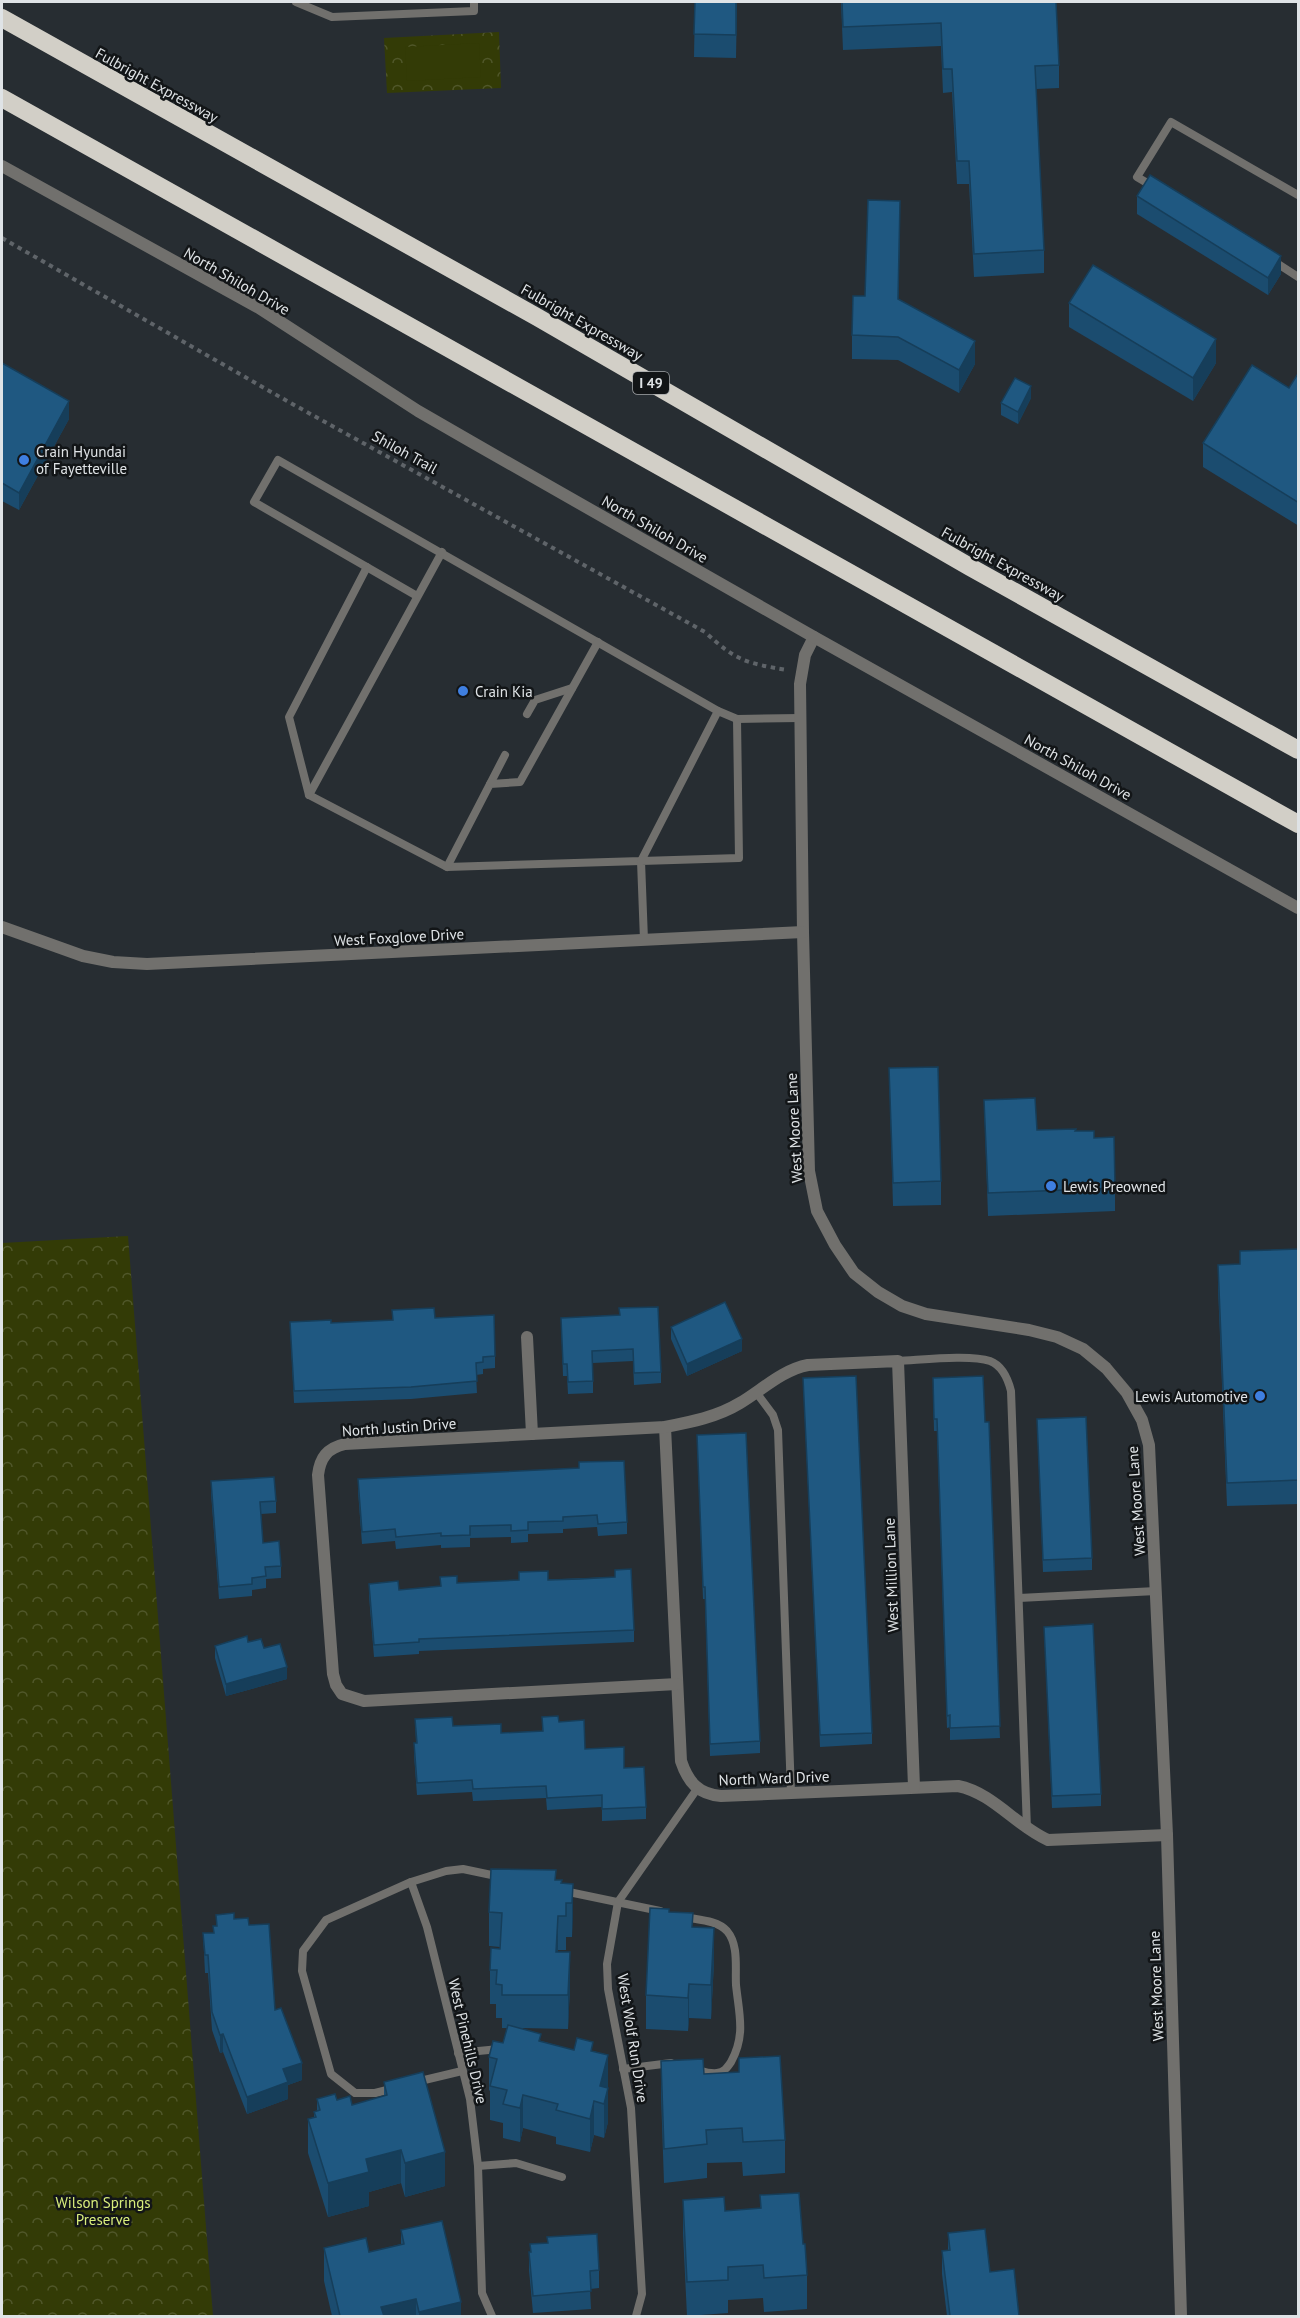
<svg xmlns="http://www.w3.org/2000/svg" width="1300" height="2318" font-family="'PT Sans',sans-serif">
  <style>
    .forest { fill: url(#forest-crowns) }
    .pitch { fill: #333b06 }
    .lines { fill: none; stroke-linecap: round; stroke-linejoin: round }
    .path { stroke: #5f6469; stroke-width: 4; stroke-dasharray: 4.5 4.5; stroke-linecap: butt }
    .service { stroke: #71706d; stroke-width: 8 }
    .minor { stroke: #71706d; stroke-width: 12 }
    .tertiary { stroke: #71706d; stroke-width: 12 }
    .motorway { stroke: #d2cfc7; stroke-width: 18 }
    .wall { fill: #1b4c6f }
    .shaded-wall { fill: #163e5a }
    .building { fill: #1f5881; stroke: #163e5a; stroke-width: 1.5 }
    .shop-dot { fill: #3f7fe0; stroke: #121517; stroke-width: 2 }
    .labels { text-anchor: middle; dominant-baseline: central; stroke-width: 5; stroke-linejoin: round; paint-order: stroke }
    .shield { fill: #121517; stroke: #a2a5a8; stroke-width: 1.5 }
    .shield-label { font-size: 14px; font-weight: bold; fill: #dfe3e6 }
    .street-label { font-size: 15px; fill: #dfe3e6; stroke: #121517 }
    .poi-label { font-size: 15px; fill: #dfe3e6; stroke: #121517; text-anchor: start }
    .park-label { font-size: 15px; fill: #d9ee7c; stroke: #121517 }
  </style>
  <defs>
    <pattern id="forest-crowns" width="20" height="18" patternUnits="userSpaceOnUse" patternTransform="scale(1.5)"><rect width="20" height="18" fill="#333b06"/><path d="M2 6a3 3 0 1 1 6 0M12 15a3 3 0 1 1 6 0" fill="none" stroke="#50572a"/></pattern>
  </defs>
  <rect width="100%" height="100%" fill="#272d32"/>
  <g class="forest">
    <polygon points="499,32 501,88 387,93 384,38"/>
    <polygon points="128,1236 213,2316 2,2316 2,1243"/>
  </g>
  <polygon class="pitch" points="479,43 481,77 407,81 405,47"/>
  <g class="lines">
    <path class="path" d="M2 238 287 401 705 632C736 661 746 663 787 670"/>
    <g class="service">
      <polyline points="296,2 332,17 474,11 474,2"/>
      <polyline points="1154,187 1137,177 1171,122 1298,195"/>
      <polyline points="1272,260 1298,277"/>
      <polyline points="442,552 309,795 447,867 641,861 718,711"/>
      <polyline points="417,596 254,502 278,460 718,711 737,719 800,718"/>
      <polyline points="527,714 535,700 572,688"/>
      <polyline points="490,784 505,755"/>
      <polyline points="309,795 289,717 367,567"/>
      <polyline points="447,867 490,784 520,782 598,642"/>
      <polyline points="644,940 641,861 739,858 737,719"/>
      <path d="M898 1361C921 1360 970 1354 990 1361 1003 1366 1008 1379 1011 1391L1027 1829"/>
      <polyline points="756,1392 773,1415 778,1430 791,1793"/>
      <polyline points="1019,1598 1156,1591"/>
      <polyline points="411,1882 427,1927 470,2099 478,2166 482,2293 492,2316"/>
      <polyline points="564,1891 660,1911"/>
      <path d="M684 1917C698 1920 717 1920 727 1931 739 1945 735 1968 736 1985 739 2014 746 2035 731 2062 727 2068 724 2072 717 2073 709 2074 702 2071 694 2069"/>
      <polyline points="458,2053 499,2049"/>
      <polyline points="623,2069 671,2063"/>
      <polyline points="416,2082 462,2071"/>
      <polyline points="395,2088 375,2093 355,2093 331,2074 302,1971 303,1951 326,1920 411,1882 446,1871 463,1869 501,1877"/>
      <polyline points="478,2166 516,2163 562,2177"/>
      <polyline points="636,2316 642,2294 631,2108 608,1989 607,1964 618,1902 697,1789"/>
    </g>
    <g class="minor">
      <polyline points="814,637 805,655 800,684 803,932 809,1171 817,1211 835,1245 854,1273 878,1292 902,1306 926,1314 1029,1330 1057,1337 1083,1349 1106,1368 1127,1393 1142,1420 1149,1445 1167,1835 1181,2316"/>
      <polyline points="2,927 83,956 113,962 147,964 803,932"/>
      <polyline points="527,1337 532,1434"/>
      <path d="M665 1427 681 1761C688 1782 698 1794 721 1796L958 1786C993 1793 1016 1826 1048 1840L1167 1835"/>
      <path d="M677 1684 364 1701 342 1694 336 1685 333 1674 318 1475C320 1458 327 1448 345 1444L665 1427C691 1422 717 1417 740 1403 762 1390 782 1370 808 1365L898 1361 914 1787"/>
    </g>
    <polyline class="tertiary" points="2,166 259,308 418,411 470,441 814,637 1298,908"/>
    <g class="motorway">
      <polyline points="2,18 537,317 970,567 1298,750"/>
      <polyline points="2,98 1298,824"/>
    </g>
  </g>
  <g class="wall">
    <polygon points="695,2 737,2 736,58 694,57"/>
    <polygon points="841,2 1056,2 1059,65 1059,88 1036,89 1044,250 1044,273 974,277 969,184 957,184 952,92 943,93 941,46 843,50"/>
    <polygon points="1137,196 1281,274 1268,295 1137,214"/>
    <polygon points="900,224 898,299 975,364 959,393 898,360 852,359 852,335 865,296"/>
    <polygon points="1069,303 1216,363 1193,401 1069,327"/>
    <polygon points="2,363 69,419 19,510 2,501"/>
    <polygon points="1299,372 1299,526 1203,467 1203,443 1289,388"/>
    <polygon points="1031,398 1018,424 1001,415 1001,403"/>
    <polygon points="889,1068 941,1181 941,1205 893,1206"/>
    <polygon points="984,1100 1037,1130 1076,1131 1094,1138 1115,1188 1115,1211 988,1216"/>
    <polygon points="1299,1249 1299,1504 1227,1506 1218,1288 1218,1265 1240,1264 1240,1251"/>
    <polygon points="392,1310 435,1318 495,1356 495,1368 483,1369 483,1374 476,1375 477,1393 411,1399 294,1403 290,1322 331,1323 392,1320"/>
    <polygon points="619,1315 661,1372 661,1383 634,1385 633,1361 593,1363 593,1393 568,1394 567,1376 563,1376 561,1318"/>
    <polygon points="671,1327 742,1351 687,1376 671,1339"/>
    <polygon points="803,1378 872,1733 872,1744 820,1747"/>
    <polygon points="933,1390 985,1422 1000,1738 950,1740 950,1727 947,1728 937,1431 934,1431"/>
    <polygon points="1037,1419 1092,1558 1092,1570 1043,1572"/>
    <polygon points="697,1435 760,1741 760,1753 710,1756 705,1599 703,1599"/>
    <polygon points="579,1468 627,1522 627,1534 598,1536 597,1527 563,1529 563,1533 528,1534 528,1542 511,1543 511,1537 470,1538 470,1547 441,1548 441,1545 396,1549 395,1541 362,1544 358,1491 358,1479"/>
    <polygon points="211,1481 276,1501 276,1513 261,1514 263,1543 281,1566 281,1578 266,1579 266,1588 252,1590 252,1596 219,1599 211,1493"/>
    <polygon points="615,1570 634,1630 634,1642 419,1651 419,1654 374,1657 369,1596 369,1584 399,1590 440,1586 440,1577 457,1583 615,1577"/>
    <polygon points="1044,1627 1101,1794 1101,1806 1052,1808"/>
    <polygon points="248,1642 264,1648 287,1679 226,1696 215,1658 215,1646"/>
    <polygon points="542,1717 559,1722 585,1749 624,1768 646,1807 646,1819 602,1821 602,1807 547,1810 546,1798 473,1801 472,1792 417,1795 414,1755 414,1743 416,1743 415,1719 453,1726 501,1733 542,1731"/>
    <polygon points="556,1880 562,1883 573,1884 572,1937 566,1937 566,1950 558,1950 558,1952 570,1986 568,2029 522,2028 541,2041 574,2050 593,2051 608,2055 608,2122 604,2138 594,2135 590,2152 556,2144 556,2137 523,2128 520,2142 503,2138 503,2123 490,2120 490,2091 489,2090 489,2057 503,2043 507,2028 502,2028 502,2018 496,2018 496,2004 490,2004 490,1970 500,1949 500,1947 489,1946 489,1912"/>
    <polygon points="216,1915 234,1919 249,1925 275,2010 302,2080 288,2085 288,2099 247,2114 223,2052 220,2053 212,2030 208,1973 205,1973 203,1933 213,1933 216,1926"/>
    <polygon points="693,1927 714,1962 711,2019 689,2018 688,2031 646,2029 646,1995"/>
    <polygon points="739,2058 785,2140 785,2173 743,2176 742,2162 707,2163 707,2178 664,2183 661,2095 661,2061 704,2074 739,2072"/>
    <polygon points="384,2082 445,2186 405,2197 401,2183 369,2192 369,2206 328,2217 308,2153 308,2119 314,2117 314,2112 317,2111 317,2099 337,2100 352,2105 384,2096"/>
    <polygon points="760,2195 803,2244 807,2275 807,2309 764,2312 763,2298 728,2300 728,2313 687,2316 683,2233 683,2200 725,2211 760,2208"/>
    <polygon points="401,2230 461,2316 332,2316 324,2281 324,2248 369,2252 401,2244"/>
    <polygon points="948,2233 1019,2316 947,2316 942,2274 942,2251 948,2250"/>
    <polygon points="530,2244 599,2270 599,2288 590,2289 591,2309 533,2313 529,2270 529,2252 530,2252"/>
  </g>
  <g class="shaded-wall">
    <polygon points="900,201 900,224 898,322 898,299"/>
    <polygon points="1281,256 1281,274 1268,295 1268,278"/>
    <polygon points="1216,339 1216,363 1193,401 1193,378"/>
    <polygon points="975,341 975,364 959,393 959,370"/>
    <polygon points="1031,386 1031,398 1018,424 1018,412"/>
    <polygon points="69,401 69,419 19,510 19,493"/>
    <polygon points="742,1339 742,1351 687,1376 687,1364"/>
    <polygon points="287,1667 287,1679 226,1696 226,1684"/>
    <polygon points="573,1884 573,1918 572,1937 572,1903"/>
    <polygon points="558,1916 558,1950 556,1985 556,1952"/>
    <polygon points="714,1928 714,1962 711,2019 711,1985"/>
    <polygon points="570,1952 570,1986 568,2029 568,1995"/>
    <polygon points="689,1984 689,2018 688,2031 688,1998"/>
    <polygon points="223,2034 223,2052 220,2053 220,2035"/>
    <polygon points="608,2055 608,2122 604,2138 604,2104 600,2086"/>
    <polygon points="302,2063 302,2080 288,2085 288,2099 247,2114 247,2097 283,2069"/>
    <polygon points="523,2095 523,2128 520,2142 520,2108"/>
    <polygon points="594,2101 594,2135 590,2152 590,2119"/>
    <polygon points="401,2150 401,2183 369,2192 369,2206 328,2217 328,2183 366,2159"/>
    <polygon points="445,2152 445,2186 405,2197 405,2163"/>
    <polygon points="416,2299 416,2316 381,2316 381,2307"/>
    <polygon points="461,2302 461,2316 419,2316 419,2312"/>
  </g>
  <g class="building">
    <polygon points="695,2 736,2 736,35 694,34"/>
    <polygon points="842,2 1056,2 1059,65 1035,66 1044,250 974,254 969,161 957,161 952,69 943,69 941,23 843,27"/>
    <polygon points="1150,175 1281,256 1268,278 1137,196"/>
    <polygon points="868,200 900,201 898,299 975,341 959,370 898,337 852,335 853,296 865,296"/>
    <polygon points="1093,265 1216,339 1193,378 1069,303"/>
    <polygon points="2,363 69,401 19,493 2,483"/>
    <polygon points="1252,365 1289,388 1299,372 1299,503 1203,443"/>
    <polygon points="1015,378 1031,386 1018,412 1001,403"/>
    <polygon points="938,1067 941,1181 893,1183 889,1068"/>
    <polygon points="1035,1098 1037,1130 1076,1129 1075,1131 1094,1131 1094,1138 1114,1137 1115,1188 988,1193 984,1100"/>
    <polygon points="1299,1249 1299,1480 1227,1483 1218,1265 1240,1264 1240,1251"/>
    <polygon points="725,1302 742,1339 687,1364 671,1327"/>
    <polygon points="658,1307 661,1372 634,1373 633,1349 592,1351 593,1381 568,1382 567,1364 563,1364 561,1318 620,1315 619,1308"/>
    <polygon points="434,1308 435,1318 494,1315 495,1356 483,1357 483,1362 476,1363 477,1381 411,1387 294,1391 290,1322 331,1320 331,1323 393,1320 392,1310"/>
    <polygon points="856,1376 872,1733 820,1735 803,1378"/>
    <polygon points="983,1376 985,1422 989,1422 1000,1726 950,1728 950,1715 947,1716 937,1419 934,1419 933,1378"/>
    <polygon points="1086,1417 1092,1558 1043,1560 1037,1419"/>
    <polygon points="746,1433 760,1741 710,1744 705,1587 703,1587 697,1435"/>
    <polygon points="624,1461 627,1522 598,1524 597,1515 563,1517 563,1521 528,1522 528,1530 511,1531 511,1525 470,1526 470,1535 441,1536 441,1533 396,1537 395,1529 362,1532 358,1479 579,1468 579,1462"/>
    <polygon points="274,1477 276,1501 260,1502 263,1543 279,1541 281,1566 265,1567 266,1576 252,1578 252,1584 219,1587 211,1481"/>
    <polygon points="631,1569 634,1630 419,1639 419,1642 374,1645 369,1584 398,1581 399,1590 441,1586 440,1577 457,1576 457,1583 519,1580 519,1572 548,1571 548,1580 580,1579 615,1577 615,1570"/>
    <polygon points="1093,1624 1101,1794 1052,1796 1044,1627"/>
    <polygon points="247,1636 248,1642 261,1639 264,1648 280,1644 287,1667 226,1684 215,1646"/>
    <polygon points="558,1716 559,1722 584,1720 585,1749 624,1747 624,1768 644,1767 646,1807 602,1809 602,1795 547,1798 546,1786 473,1789 472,1780 417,1783 414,1743 417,1743 415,1719 452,1717 453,1726 501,1724 501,1733 543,1731 542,1717"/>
    <polygon points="491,1869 556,1870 555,1880 562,1880 561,1883 573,1884 572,1903 566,1903 566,1916 558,1916 556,1952 570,1952 568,1995 502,1995 502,1985 496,1984 497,1970 490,1970 491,1948 500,1949 502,1913 489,1912"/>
    <polygon points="650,1908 669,1909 669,1912 693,1913 692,1927 714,1928 711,1985 689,1984 688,1998 646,1995"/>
    <polygon points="234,1913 234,1919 248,1918 249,1925 269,1924 275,2010 281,2008 302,2063 283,2069 288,2082 247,2097 223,2034 220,2035 212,2012 208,1955 205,1955 203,1933 214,1933 213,1926 217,1926 216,1915"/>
    <polygon points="508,2025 541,2034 539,2041 574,2050 577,2038 593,2042 591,2051 608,2055 600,2086 608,2088 604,2104 594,2101 590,2119 556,2110 558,2104 523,2095 520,2108 503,2104 507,2090 490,2086 497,2059 489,2057 493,2041 503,2043"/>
    <polygon points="780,2056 785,2140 743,2142 742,2128 706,2130 707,2144 664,2149 661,2061 703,2059 704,2074 739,2072 739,2058"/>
    <polygon points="423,2072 445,2152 405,2163 401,2150 366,2159 369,2172 328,2183 308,2119 316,2117 314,2112 320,2110 317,2099 335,2094 337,2100 350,2096 352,2105 387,2095 384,2082"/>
    <polygon points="799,2193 803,2244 805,2244 807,2275 764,2278 763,2265 728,2267 728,2280 687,2282 683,2200 724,2197 725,2211 761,2208 760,2195"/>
    <polygon points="442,2221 461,2302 419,2312 416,2299 381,2307 384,2316 340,2316 324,2248 366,2238 369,2252 404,2244 401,2230"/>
    <polygon points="985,2229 990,2272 1014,2269 1019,2316 950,2316 942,2251 950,2250 948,2233"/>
    <polygon points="597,2234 599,2270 590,2271 591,2291 533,2296 529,2252 531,2252 530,2244 548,2243 547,2237"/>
  </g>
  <g class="shop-dot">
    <circle cx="24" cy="460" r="6"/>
    <circle cx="463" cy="691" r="6"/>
    <circle cx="1051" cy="1186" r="6"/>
    <circle cx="1260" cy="1396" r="6"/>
  </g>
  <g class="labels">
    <rect class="shield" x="633" y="372" width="36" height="22" rx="4.5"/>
    <g class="shield-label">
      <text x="651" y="383">I 49</text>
    </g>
    <g class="street-label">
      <text transform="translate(157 85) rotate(29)">Fulbright Expressway</text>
      <text transform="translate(237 281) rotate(30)">North Shiloh Drive</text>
      <text transform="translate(582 322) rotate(30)">Fulbright Expressway</text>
      <text transform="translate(405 452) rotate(29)">Shiloh Trail</text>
      <text transform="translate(655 529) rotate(30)">North Shiloh Drive</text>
      <text transform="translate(1003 564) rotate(29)">Fulbright Expressway</text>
      <text transform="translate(1078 767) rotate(29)">North Shiloh Drive</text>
      <text transform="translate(399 937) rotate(-3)">West Foxglove Drive</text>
      <text transform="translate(794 1128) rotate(-93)">West Moore Lane</text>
      <text transform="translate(399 1427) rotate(-4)">North Justin Drive</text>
      <text transform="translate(1136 1501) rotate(-94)">West Moore Lane</text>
      <text transform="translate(891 1575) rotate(-92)">West Million Lane</text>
      <text transform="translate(774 1778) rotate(-2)">North Ward Drive</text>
      <text transform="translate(1156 1986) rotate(-92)">West Moore Lane</text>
      <text transform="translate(633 2038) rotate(81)">West Wolf Run Drive</text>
      <text transform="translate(468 2041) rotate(77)">West Pinehills Drive</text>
    </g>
    <g class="poi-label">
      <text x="36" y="451">Crain Hyundai<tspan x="36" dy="17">of Fayetteville</tspan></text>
      <text x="475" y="691">Crain Kia</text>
      <text x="1063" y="1186">Lewis Preowned</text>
      <text x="1248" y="1396" text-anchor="end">Lewis Automotive</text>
    </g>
    <g class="park-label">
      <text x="103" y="2202">Wilson Springs<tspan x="103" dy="17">Preserve</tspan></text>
    </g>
  </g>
  <rect width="1300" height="2318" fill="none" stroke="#dfe3e6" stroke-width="6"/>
</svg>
